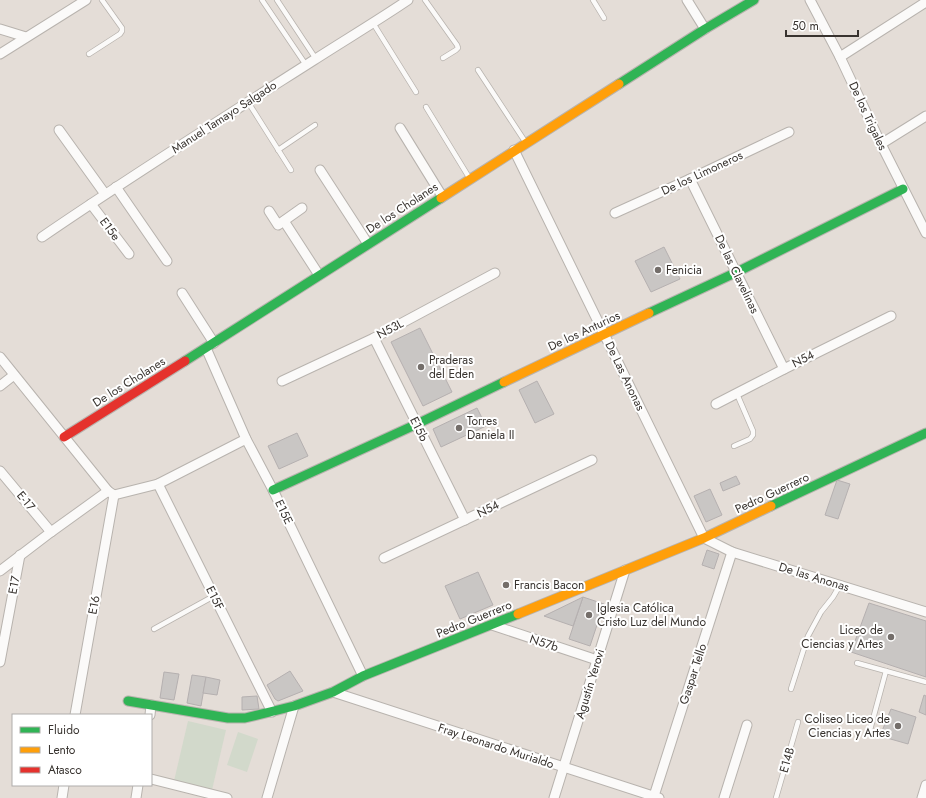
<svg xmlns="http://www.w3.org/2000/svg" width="926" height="798" font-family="Jost,sans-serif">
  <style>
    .green { fill: #d2d9cb }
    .building { fill: #c9c6c4; stroke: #b5b0b0 }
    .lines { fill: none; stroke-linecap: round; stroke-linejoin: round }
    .lane-casing { stroke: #b8b3ae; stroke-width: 6 }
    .street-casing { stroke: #b8b3ae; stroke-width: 11 }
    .fast-casing { stroke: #b8b3ae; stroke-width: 11 }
    .slow-casing { stroke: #b8b3ae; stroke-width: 11 }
    .jam-casing { stroke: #b8b3ae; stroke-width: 11 }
    .lane { stroke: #fbfaf9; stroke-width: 4.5 }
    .street { stroke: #fbfaf9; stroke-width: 9 }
    .fast { stroke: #30b455; stroke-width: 9 }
    .slow { stroke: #ff9f0a; stroke-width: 9 }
    .jam { stroke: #e5322d; stroke-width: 9 }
    .poi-dot { fill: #746e6a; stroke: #fff; stroke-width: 1.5 }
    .labels { text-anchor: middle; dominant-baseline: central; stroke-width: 4; stroke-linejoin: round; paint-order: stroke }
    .street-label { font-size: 12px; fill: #38332f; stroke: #fff }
    .poi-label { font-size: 12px; fill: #38332f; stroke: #fff; text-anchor: start }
  </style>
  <rect width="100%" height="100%" fill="#e4ddd7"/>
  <g class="green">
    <polygon points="188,721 226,730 212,790 174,781"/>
    <polygon points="238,732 258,739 247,772 227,765"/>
  </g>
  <g class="building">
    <polygon points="664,247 680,279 651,292 635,261"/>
    <polygon points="420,328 452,392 423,406 391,342"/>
    <polygon points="537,381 554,414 535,423 519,390"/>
    <polygon points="477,408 486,426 441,447 433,429"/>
    <polygon points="297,433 308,456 279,469 268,446"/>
    <polygon points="736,476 740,484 723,491 720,483"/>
    <polygon points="837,480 850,484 838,519 825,515"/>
    <polygon points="710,489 722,515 706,522 694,496"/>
    <polygon points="707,550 719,554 714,569 702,565"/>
    <polygon points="478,572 493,605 460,619 445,586"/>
    <polygon points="583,597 604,604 590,646 569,639"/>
    <polygon points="583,597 573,626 544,616"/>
    <polygon points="869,603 926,621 926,677 851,652"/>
    <polygon points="290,671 303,691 278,701 275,699 267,685"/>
    <polygon points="164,672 179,674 174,700 160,698"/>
    <polygon points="192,675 206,677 201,706 187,703"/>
    <polygon points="206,677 220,680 217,695 203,693"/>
    <polygon points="924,695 926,696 926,715 919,712"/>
    <polygon points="257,696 259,709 242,710 242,697"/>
    <polygon points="891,709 916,717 908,744 880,736"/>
  </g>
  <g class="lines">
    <defs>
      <g id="lane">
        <polyline points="262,0 306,65"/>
        <polyline points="277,0 316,59"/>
        <polyline points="425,0 457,45 458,48 456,50 443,58"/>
        <polyline points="593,0 604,18"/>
        <polyline points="373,23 416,92"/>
        <polyline points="89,54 120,34 122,31 122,28 102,0"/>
        <polyline points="478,70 526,143"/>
        <polyline points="248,102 291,170"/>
        <polyline points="426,107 470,179"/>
        <polyline points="278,150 315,125"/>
        <polyline points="734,446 750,439 753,435 753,431 737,394"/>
        <polyline points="154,629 214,596"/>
        <polyline points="857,663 926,682"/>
        <polyline points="791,689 808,636 821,612 833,597 840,585"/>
        <polyline points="870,730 886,671"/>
        <polyline points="776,798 798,722"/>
      </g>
      <g id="street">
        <polyline points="687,0 705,29"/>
        <polyline points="810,0 840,57 881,144 926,233"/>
        <polyline points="0,29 26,37"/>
        <polyline points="0,54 86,0"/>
        <polyline points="840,57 926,2"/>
        <polyline points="400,128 442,196"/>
        <polyline points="59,130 105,194"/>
        <polyline points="881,144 926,116"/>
        <polyline points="514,150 704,538 732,552 926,612"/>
        <polyline points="320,170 368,244"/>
        <polyline points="690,179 784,369"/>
        <polyline points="116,187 167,261"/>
        <polyline points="91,204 129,254"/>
        <polyline points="269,211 278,225 302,208"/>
        <polyline points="615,213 690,179 789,132"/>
        <polyline points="284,221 319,275"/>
        <path d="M42 237C131 176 223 118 314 60 345 40 377 21 408 0"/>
        <polyline points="182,293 214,343"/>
        <polyline points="374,338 465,520"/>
        <polyline points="206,348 246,439 273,490 363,676"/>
        <polyline points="0,357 108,491 114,495"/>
        <polyline points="282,381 374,338 495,273"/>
        <polyline points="0,386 14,375"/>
        <polyline points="716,404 784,369 891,316"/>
        <polyline points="0,471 51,532"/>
        <polyline points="158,484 272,712"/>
        <polyline points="114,495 158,484 246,439"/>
        <polyline points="384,558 592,460"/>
        <polyline points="0,571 51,532 108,491"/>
        <polyline points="492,625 597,660"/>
        <polyline points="0,662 20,555"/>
        <polyline points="333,692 659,798"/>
        <polyline points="75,715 114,495"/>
        <polyline points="150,715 151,705"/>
        <polyline points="151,779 227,798"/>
        <polyline points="654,796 732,552"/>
        <polyline points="62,798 64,785"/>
        <polyline points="136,798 138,785"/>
        <polyline points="267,798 294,706"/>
        <polyline points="554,798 625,570"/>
        <polyline points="724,798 747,725"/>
        <polyline points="922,798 926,785"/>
      </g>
      <g id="fast">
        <polyline points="619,84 705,29 754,0"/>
        <polyline points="649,313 737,272 903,189"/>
        <polyline points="185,361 441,198"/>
        <polyline points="273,490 417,424 504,382"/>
        <polyline points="771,506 926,433"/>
        <polyline points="128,701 228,718 245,718 294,706 333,692 363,676 518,614"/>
      </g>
      <g id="slow">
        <polyline points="441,198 619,84"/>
        <polyline points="504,382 649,313"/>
        <polyline points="518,614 704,538 771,506"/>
      </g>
      <polyline id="jam" points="64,437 185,361"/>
    </defs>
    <use href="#lane" class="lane-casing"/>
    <use href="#street" class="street-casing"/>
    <use href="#fast" class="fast-casing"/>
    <use href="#slow" class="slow-casing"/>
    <use href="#jam" class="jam-casing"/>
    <use href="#lane" class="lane"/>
    <use href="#street" class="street"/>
    <use href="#fast" class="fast"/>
    <use href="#slow" class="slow"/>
    <use href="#jam" class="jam"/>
  </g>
  <g class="poi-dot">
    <circle cx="658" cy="270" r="4"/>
    <circle cx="421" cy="367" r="4"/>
    <circle cx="459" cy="428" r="4"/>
    <circle cx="506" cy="585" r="4"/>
    <circle cx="589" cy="615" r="4"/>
    <circle cx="891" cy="637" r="4"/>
    <circle cx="898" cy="726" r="4"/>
  </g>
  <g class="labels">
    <g class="street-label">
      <text transform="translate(868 116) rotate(65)">De los Trigales</text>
      <text transform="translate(224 117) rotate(-33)">Manuel Tamayo Salgado</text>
      <text transform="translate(702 173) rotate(-25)">De los Limoneros</text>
      <text transform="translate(402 208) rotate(-33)">De los Cholanes</text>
      <text transform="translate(110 229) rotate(53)">E15e</text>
      <text transform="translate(737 274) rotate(64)">De las Clavelinas</text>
      <text transform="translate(390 329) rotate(-28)">N53L</text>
      <text transform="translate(584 331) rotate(-25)">De los Anturios</text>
      <text transform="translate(803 359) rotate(-26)">N54</text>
      <text transform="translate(625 376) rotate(64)">De Las Anonas</text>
      <text transform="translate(129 382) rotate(-32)">De los Cholanes</text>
      <text transform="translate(419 429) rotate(63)">E15b</text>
      <text transform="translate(772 493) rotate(-25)">Pedro Guerrero</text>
      <text transform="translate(26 501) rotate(50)">E-17</text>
      <text transform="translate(488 509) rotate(-26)">N54</text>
      <text transform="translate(284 512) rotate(64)">E15E</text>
      <text transform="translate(814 577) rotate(17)">De las Anonas</text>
      <text transform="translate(14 585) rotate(-79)">E17</text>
      <text transform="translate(215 598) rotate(63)">E15F</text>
      <text transform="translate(94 605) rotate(-80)">E16</text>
      <text transform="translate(474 619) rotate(-22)">Pedro Guerrero</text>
      <text transform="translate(544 643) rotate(18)">N57b</text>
      <text transform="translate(693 674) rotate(-72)">Gaspar Tello</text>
      <text transform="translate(590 684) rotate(-73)">Agustín Yerovi</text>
      <text transform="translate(496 746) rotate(18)">Fray Leonardo Murialdo</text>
      <text transform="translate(787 760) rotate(-74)">E14B</text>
    </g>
    <g class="poi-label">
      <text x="666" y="270">Fenicia</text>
      <text x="429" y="360">Praderas<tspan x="429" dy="14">del Eden</tspan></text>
      <text x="467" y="421">Torres<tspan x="467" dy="14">Daniela II</tspan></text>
      <text x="514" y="585">Francis Bacon</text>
      <text x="597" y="608">Iglesia Católica<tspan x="597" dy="14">Cristo Luz del Mundo</tspan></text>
      <text x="883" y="630" text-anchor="end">Liceo de<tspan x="883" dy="14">Ciencias y Artes</tspan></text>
      <text x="890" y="719" text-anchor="end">Coliseo Liceo de<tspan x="890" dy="14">Ciencias y Artes</tspan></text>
    </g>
  </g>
  <rect x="12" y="714" width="140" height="72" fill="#ffffff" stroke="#afadac"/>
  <rect x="20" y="727" width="20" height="6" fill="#30b455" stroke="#afadac"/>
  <text x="48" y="734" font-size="12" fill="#38332f">Fluido</text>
  <rect x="20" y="747" width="20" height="6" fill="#ff9f0a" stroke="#afadac"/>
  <text x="48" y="754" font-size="12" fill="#38332f">Lento</text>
  <rect x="20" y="767" width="20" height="6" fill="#e5322d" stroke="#afadac"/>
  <text x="48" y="774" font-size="12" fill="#38332f">Atasco</text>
  <path d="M786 30v6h72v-6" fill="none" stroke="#38332f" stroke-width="2"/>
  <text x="792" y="30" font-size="12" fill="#38332f" stroke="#ffffff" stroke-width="3" paint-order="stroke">50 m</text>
</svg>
